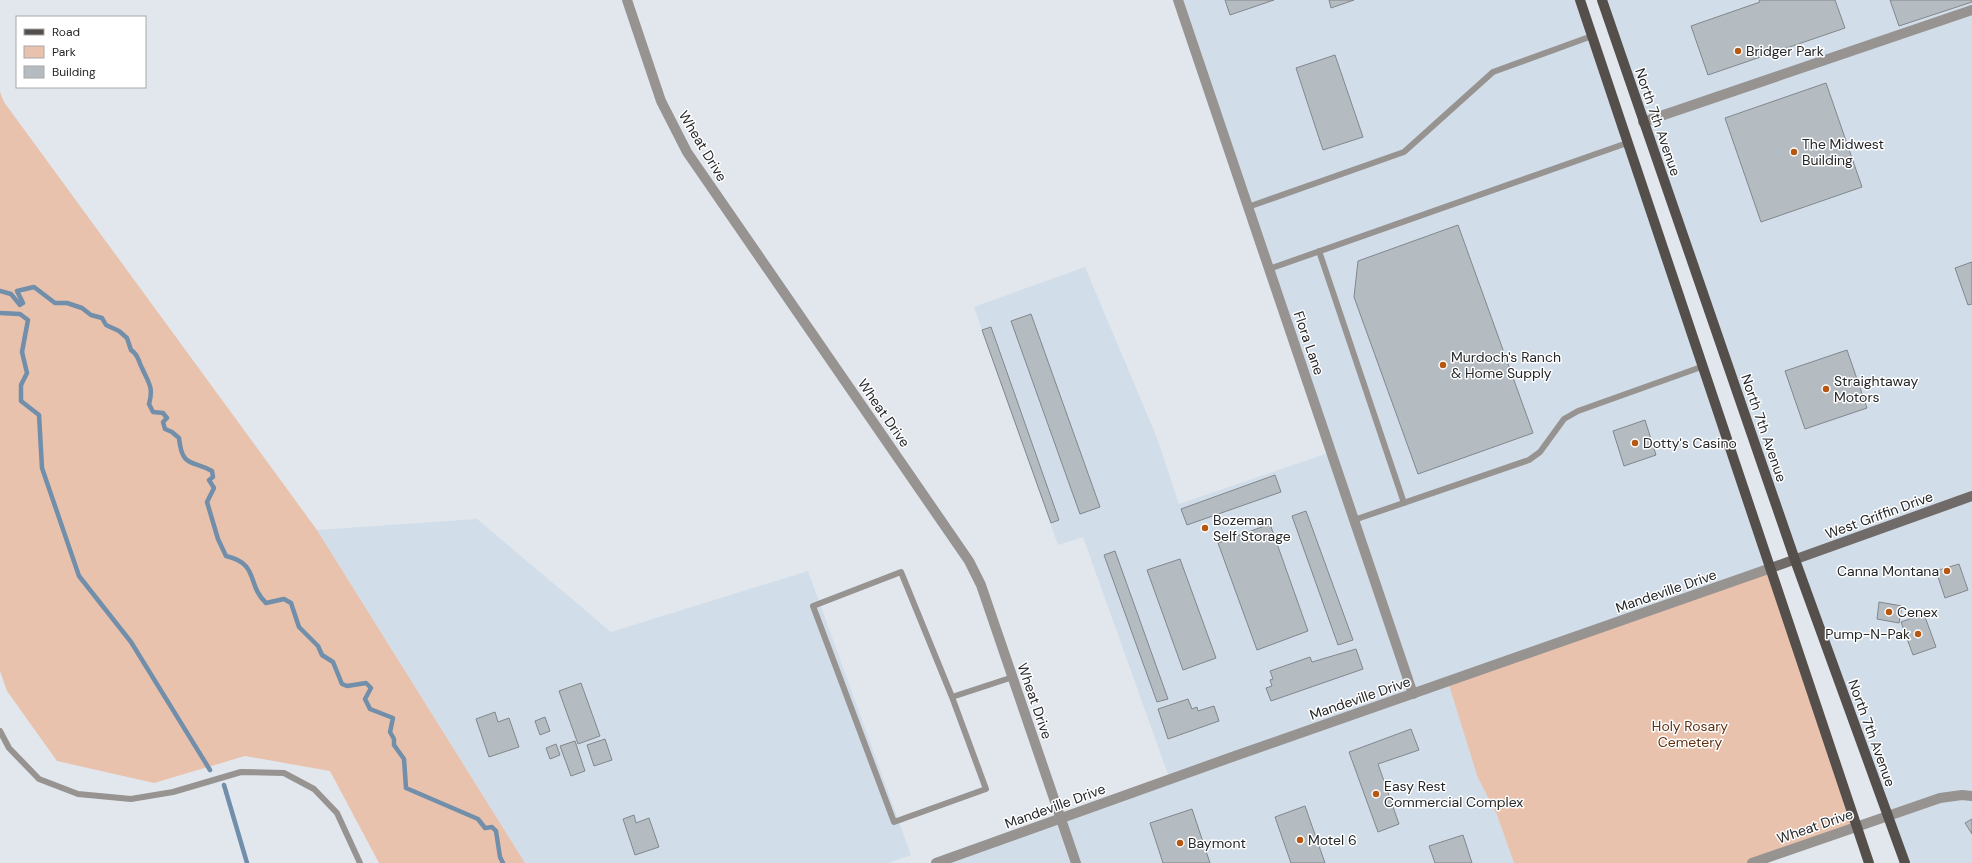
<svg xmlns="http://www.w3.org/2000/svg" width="1972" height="863" font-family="'DM Sans',sans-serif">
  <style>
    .built { fill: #d1dde9 }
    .green { fill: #e9c2ad }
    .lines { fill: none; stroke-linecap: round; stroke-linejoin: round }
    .stream { stroke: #718eaa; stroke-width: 4.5 }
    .building { fill: #b4bbc1; stroke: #82878d }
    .lane { stroke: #969391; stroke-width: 6 }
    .street { stroke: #969391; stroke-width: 10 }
    .secondary { stroke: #706b68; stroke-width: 10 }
    .primary { stroke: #554f4c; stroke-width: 10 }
    .poi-dot { fill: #b75812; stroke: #fff; stroke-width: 1.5 }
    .labels { text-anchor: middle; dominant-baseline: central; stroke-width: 3; stroke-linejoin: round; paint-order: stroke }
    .poi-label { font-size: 14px; fill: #242628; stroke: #fff; text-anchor: start }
    .street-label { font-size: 14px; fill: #242628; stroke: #fff }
    .park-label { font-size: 14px; fill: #602f0f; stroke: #fff }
  </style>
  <rect width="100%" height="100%" fill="#e1e7ed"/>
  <g class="built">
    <polygon points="1178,0 1581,0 1771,568 1478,778 1497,815 1514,863 936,863 1170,780 1083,537 1058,545 974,307 1085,267 1157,438 1179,504 1331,452"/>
    <polygon points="1603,0 1972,0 1972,863 1904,863"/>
    <polygon points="477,519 611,632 808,571 911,855 888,863 525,863 317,530"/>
  </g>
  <g class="green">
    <polygon points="0,92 4,102 317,530 525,863 379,863 330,771 245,756 154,783 57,761 7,691 0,671"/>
    <polygon points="1771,568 1856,827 1752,863 1514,863 1497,815 1478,778 1448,682"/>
  </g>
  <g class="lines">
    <g class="stream">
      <path d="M0 291 11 294 20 305 23 303 17 291 34 287 55 303H67L82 308 91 315 102 318 106 325 119 331 127 338 131 350C139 355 138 361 142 368 148 382 154 387 149 404L153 412 163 413 167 418 163 422 165 429 172 432 179 438C182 468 192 460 212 471L213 477 209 480 214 488 207 502 218 539 226 556C260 564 246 584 266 603L284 599 291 603 299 627 318 646 322 655 333 662 342 684 347 686 366 683 371 688 365 699 370 709 393 718 390 732 394 739V745L404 759 406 788 478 819 485 828 492 827 496 831 500 857 503 863"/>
      <polyline points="0,313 20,314 28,320 22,352 27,373 21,385 21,401 39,415 42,468 79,576 131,642 210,770"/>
      <polyline points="224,785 247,863"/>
    </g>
  </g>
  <g class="building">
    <polygon points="1225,0 1274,0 1230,15"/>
    <polygon points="1329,0 1354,0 1331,8"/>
    <polygon points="1759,0 1835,0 1845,28 1708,75 1691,26 1760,2"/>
    <polygon points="1890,0 1972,0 1972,2 1899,26"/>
    <polygon points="1335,55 1363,137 1323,150 1296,68"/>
    <polygon points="1826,83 1862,187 1761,222 1725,118"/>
    <polygon points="1458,225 1533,433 1418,474 1354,297 1358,261"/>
    <polygon points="1972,262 1972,304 1968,305 1955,268"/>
    <polygon points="1031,314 1100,507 1080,514 1011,321"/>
    <polygon points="991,327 1059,520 1051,523 982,330"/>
    <polygon points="1847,350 1867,408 1805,429 1785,371"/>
    <polygon points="1645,420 1656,455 1624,466 1613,431"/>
    <polygon points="1275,475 1281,492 1187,525 1181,509"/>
    <polygon points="1306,511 1353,640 1338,645 1292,516"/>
    <polygon points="1270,524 1308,631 1257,650 1218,543"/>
    <polygon points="1115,551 1168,699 1157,702 1104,555"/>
    <polygon points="1180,559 1216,658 1183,670 1147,570"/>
    <polygon points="1959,564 1968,590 1945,598 1936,571"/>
    <polygon points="1879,602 1902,606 1899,623 1877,619"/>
    <polygon points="1924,614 1936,647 1913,655 1901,622"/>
    <polygon points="1356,649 1363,669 1271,701 1266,688 1272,686 1270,680 1273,679 1270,671 1310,657 1312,662"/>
    <polygon points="581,683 600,736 578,744 559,691"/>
    <polygon points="1188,699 1192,709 1197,707 1198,711 1214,706 1219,721 1168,739 1158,709"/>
    <polygon points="495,712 498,722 509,718 519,747 489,757 476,719"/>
    <polygon points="545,717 550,731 540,735 535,721"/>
    <polygon points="1411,729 1419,750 1378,764 1399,824 1378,832 1349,752"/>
    <polygon points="605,739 612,760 594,766 587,745"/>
    <polygon points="575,741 585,771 571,776 560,746"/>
    <polygon points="556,744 560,755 550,759 546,748"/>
    <polygon points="1305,806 1325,863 1291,863 1275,817"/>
    <polygon points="1192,809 1210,863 1163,863 1150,823"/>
    <polygon points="634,815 636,823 649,818 659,847 635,855 623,819"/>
    <polygon points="1972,819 1972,834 1965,823"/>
    <polygon points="1463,835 1472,863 1435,863 1429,846"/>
  </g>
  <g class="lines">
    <g class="lane">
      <polyline points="1248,207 1404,152 1493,72 1592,36"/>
      <polyline points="1319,251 1404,503"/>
      <polyline points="1269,269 1627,143"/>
      <polyline points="1354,520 1529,460 1540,452 1564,419 1578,411 1704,366"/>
      <polyline points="952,697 901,572 813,606 894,822 986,789 952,697 1013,677"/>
      <polyline points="0,731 9,748 39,779 78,794 131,799 173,792 241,772 284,773 314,789 337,813 360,863"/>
    </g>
    <g class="street">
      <polyline points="627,0 661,101 687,152 969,561 981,585 1076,863"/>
      <polyline points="1178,0 1413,694"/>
      <polyline points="1643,122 1972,10"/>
      <polyline points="936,863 1232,757 1771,568"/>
      <polyline points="1752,863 1940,798 1962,795 1972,796"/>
    </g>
    <polyline class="secondary" points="1771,568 1972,496"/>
    <g class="primary">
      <polyline points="1580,0 1869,863"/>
      <polyline points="1602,0 1795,560 1905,863"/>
    </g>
  </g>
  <g class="poi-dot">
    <circle cx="1738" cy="51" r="4"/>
    <circle cx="1794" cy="152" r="4"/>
    <circle cx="1443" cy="365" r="4"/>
    <circle cx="1826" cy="389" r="4"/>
    <circle cx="1635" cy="443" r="4"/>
    <circle cx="1205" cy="528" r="4"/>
    <circle cx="1947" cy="571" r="4"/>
    <circle cx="1889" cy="612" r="4"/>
    <circle cx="1918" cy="634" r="4"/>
    <circle cx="1376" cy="794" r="4"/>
    <circle cx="1300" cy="840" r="4"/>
    <circle cx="1180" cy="843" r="4"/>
  </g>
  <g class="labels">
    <g class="poi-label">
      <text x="1746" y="51">Bridger Park</text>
      <text x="1802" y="144">The Midwest<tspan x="1802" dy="16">Building</tspan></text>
      <text x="1451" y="357">Murdoch's Ranch<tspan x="1451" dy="16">&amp; Home Supply</tspan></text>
      <text x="1834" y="381">Straightaway<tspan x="1834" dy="16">Motors</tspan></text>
      <text x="1643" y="443">Dotty's Casino</text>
      <text x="1213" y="520">Bozeman<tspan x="1213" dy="16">Self Storage</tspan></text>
      <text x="1939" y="571" text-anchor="end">Canna Montana</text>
      <text x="1897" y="612">Cenex</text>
      <text x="1910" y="634" text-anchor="end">Pump-N-Pak</text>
      <text x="1384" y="786">Easy Rest<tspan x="1384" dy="16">Commercial Complex</tspan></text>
      <text x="1308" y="840">Motel 6</text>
      <text x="1188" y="843">Baymont</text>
    </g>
    <g class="street-label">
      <text transform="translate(1658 122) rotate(71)">North 7th Avenue</text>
      <text transform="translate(703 146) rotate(59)">Wheat Drive</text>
      <text transform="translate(1309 343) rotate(71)">Flora Lane</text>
      <text transform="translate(884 413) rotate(55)">Wheat Drive</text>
      <text transform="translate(1764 428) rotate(71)">North 7th Avenue</text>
      <text transform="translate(1879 515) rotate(-20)">West Griffin Drive</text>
      <text transform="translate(1666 591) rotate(-19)">Mandeville Drive</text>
      <text transform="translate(1360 698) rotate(-19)">Mandeville Drive</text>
      <text transform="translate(1035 701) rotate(71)">Wheat Drive</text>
      <text transform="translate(1872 733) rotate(70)">North 7th Avenue</text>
      <text transform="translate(1055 806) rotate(-20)">Mandeville Drive</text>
      <text transform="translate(1815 826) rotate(-19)">Wheat Drive</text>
    </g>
    <g class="park-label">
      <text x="1690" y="726">Holy Rosary<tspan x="1690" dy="16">Cemetery</tspan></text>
    </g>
  </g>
  <rect x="16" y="16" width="130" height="72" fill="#ffffff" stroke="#a7a8a9"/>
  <rect x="24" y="29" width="20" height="6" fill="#554f4c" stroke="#a7a8a9"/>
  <text x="52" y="36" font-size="12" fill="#242628">Road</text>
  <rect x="24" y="46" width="20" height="12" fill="#e9c2ad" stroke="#a7a8a9"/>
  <text x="52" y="56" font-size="12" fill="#242628">Park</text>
  <rect x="24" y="66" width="20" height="12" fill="#b4bbc1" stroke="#a7a8a9"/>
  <text x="52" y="76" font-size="12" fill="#242628">Building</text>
</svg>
